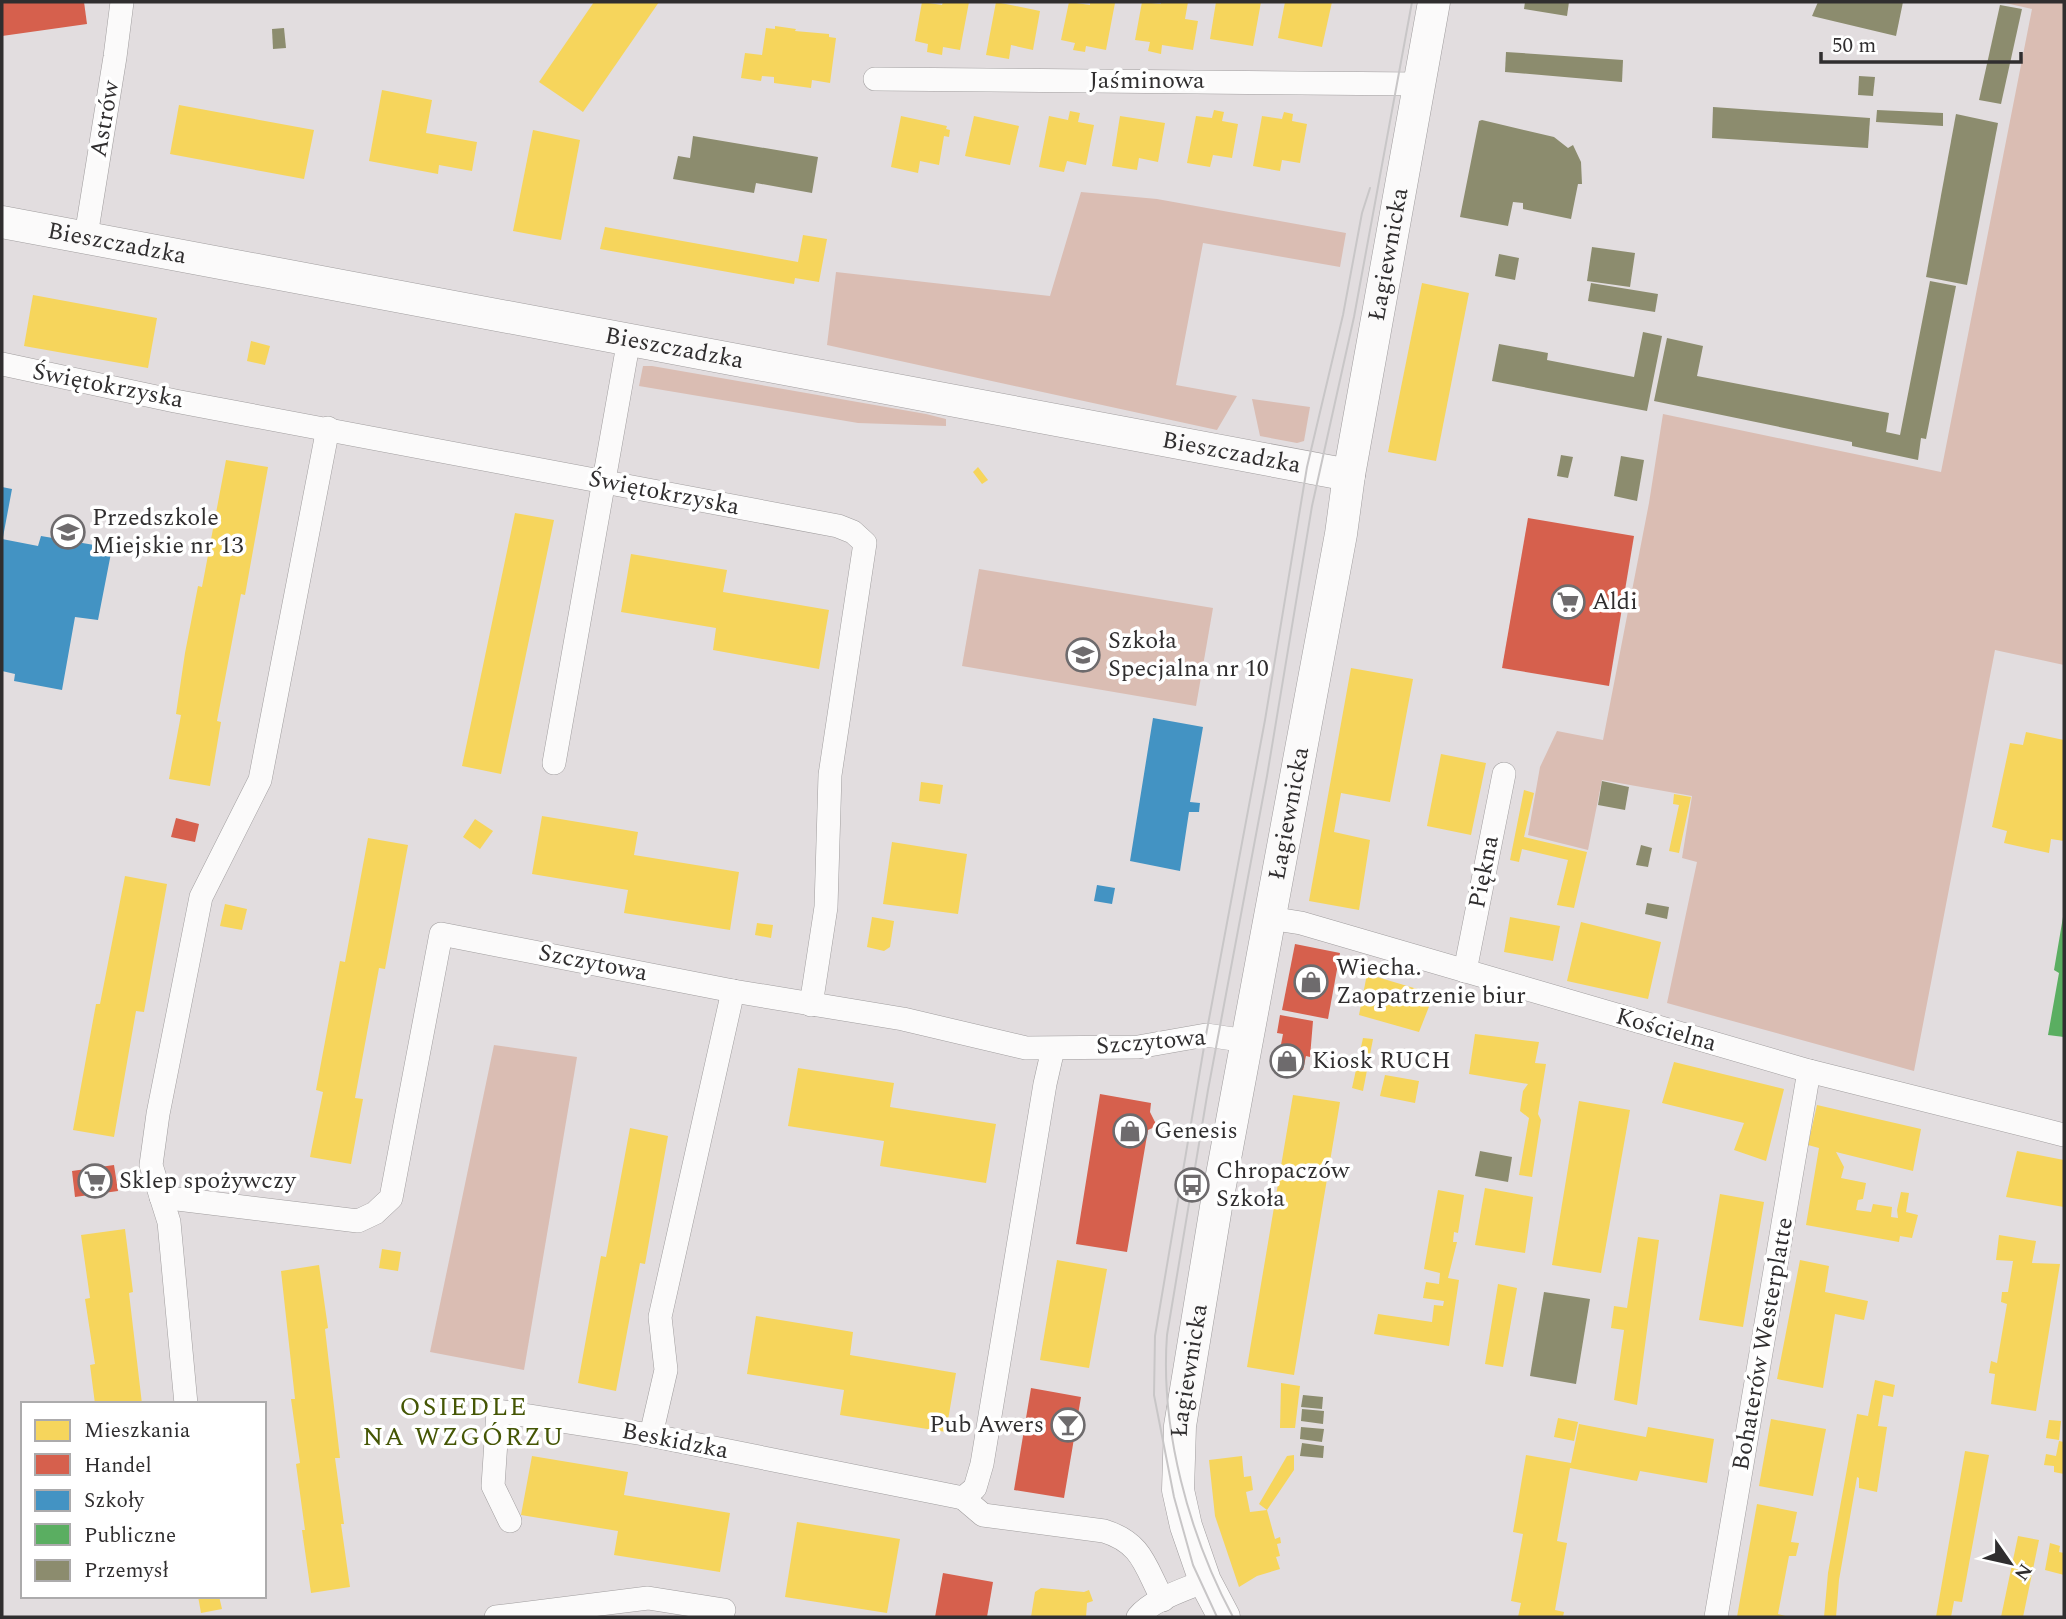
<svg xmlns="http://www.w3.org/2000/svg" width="2066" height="1619" font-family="Spectral,serif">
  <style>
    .green { fill: #dabdb3 }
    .homes { fill: #f6d55c }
    .shops { fill: #d6604d }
    .schools { fill: #4393c3 }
    .public { fill: #5aae61 }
    .industry { fill: #8c8c6e }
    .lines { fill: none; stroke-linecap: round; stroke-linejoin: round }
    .street-casing { stroke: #a09d9e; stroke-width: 24 }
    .secondary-casing { stroke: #a09d9e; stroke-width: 33 }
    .street { stroke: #fbfafa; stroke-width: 23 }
    .secondary { stroke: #fbfafa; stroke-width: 32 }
    .tram { stroke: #c8c6c7; stroke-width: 2 }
    .labels { text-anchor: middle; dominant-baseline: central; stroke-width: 7; stroke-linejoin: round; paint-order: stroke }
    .street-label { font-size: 24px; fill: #302e2f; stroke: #fff }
    .poi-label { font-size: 24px; fill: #302e2f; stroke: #fff; text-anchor: start }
    .neighbourhood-label { font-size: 26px; letter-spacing: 2px; fill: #455605; stroke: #fff }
  </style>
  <rect width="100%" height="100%" fill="#e2dddf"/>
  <g class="green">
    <polygon points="2001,2 2064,2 2064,665 1995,650 1914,1071 1667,1003 1697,862 1682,858 1692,796 1602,780 1588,850 1528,835 1540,767 1557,731 1603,740 1649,503 1663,414 1941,472 2032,9"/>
    <polygon points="1081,192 1157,199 1346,233 1340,267 1203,243 1176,385 1237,396 1217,430 827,345 836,272 1050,296"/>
    <polygon points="643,366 652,366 926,414 946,419 946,426 858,423 639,386"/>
    <polygon points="1252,399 1310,407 1304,441 1297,443 1260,436"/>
    <polygon points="979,569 1213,608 1196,706 962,666"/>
    <polygon points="494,1045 577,1057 524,1370 430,1352"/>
  </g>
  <g class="homes">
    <polygon points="594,2 659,2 583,112 539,82"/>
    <polygon points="922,2 942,5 943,2 969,2 960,50 943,47 942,55 927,52 928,44 915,41"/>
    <polygon points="996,2 1040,11 1033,50 1011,45 1009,59 986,55"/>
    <polygon points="1069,2 1090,5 1090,2 1115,3 1106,50 1086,46 1085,52 1073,50 1075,43 1061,40"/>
    <polygon points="1142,2 1161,4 1161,2 1188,2 1185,19 1198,21 1193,50 1162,45 1161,54 1148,51 1150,42 1135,40"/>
    <polygon points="1216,2 1261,2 1253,46 1210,39"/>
    <polygon points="1285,2 1332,2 1322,47 1278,38"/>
    <polygon points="775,26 796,29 795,31 829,34 829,37 836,38 830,83 812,80 811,88 774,83 774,77 762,76 761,81 741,78 745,53 762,55 766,28 775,29"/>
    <polygon points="382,90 432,100 426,133 477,142 472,171 439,165 438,174 369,161"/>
    <polygon points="179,105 314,130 304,179 170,154"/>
    <polygon points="1214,110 1224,112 1222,121 1238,124 1232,158 1213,155 1210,167 1187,163 1196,116 1212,118"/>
    <polygon points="1070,111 1080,113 1078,122 1094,125 1086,165 1067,161 1064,172 1039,167 1049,116 1068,120"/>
    <polygon points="1284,112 1293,114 1292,121 1307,124 1300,163 1282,160 1280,171 1253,166 1262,116 1282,119"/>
    <polygon points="901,116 947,126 946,129 950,130 949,137 944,136 939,165 920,161 918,173 891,167"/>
    <polygon points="974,116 1019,126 1010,165 965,156"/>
    <polygon points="1120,116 1165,123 1158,162 1139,158 1137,170 1112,166"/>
    <polygon points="533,130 580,140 561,240 513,231"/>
    <polygon points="605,227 798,262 803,235 827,239 819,282 795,278 794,284 600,249"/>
    <polygon points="1422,283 1469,293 1436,461 1388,452"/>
    <polygon points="33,295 157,318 148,368 24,346"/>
    <polygon points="251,341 270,346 265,365 247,361"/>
    <polygon points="226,460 268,467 245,595 241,594 217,721 221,722 210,786 169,779 181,715 176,714 185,653 198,586 202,587"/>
    <polygon points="978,467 988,480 982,484 973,472"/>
    <polygon points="515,513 554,520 501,774 462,766"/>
    <polygon points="631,554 727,570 723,592 829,610 819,669 713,650 716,628 621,612"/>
    <polygon points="1351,668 1413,679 1390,802 1341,793 1334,832 1370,840 1359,910 1309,901"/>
    <polygon points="2026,732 2064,740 2064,841 2051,839 2049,853 2004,843 2007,831 1992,827 2010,743 2023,745"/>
    <polygon points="1441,754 1486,763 1471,835 1427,826"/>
    <polygon points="921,782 943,785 940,804 919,801"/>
    <polygon points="1524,790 1534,793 1524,837 1587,852 1574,908 1557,905 1568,860 1522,849 1519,862 1510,860"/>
    <polygon points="1674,794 1691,797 1679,853 1669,851 1679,805 1673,804"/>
    <polygon points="542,816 638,832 634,855 739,872 730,930 624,913 628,890 532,874"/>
    <polygon points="475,819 493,831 480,849 463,837"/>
    <polygon points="368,838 408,845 385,969 379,968 355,1098 363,1099 351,1164 310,1157 323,1092 316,1090 340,961 345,962"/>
    <polygon points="892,842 967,854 958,914 883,904"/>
    <polygon points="125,876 167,884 144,1012 136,1011 114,1137 73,1130 96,1004 100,1004"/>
    <polygon points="225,904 247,909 242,930 220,926"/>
    <polygon points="872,917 894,921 890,947 884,951 867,947"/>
    <polygon points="1510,917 1560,926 1553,961 1504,952"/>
    <polygon points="1581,922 1661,942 1648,999 1567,981"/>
    <polygon points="757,923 773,925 771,938 755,935"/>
    <polygon points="1367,974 1434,994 1419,1032 1359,1015"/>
    <polygon points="1475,1034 1539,1042 1535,1063 1546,1064 1538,1114 1541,1120 1532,1177 1519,1175 1529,1118 1520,1111 1523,1091 1528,1084 1469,1074"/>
    <polygon points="1363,1038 1373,1039 1363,1091 1352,1088"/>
    <polygon points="1674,1062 1784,1089 1766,1161 1734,1150 1744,1123 1662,1103"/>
    <polygon points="798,1068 894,1083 890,1107 996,1124 986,1183 880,1166 884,1141 788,1126"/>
    <polygon points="1385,1075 1419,1081 1415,1103 1380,1096"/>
    <polygon points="1293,1095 1340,1102 1294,1375 1247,1367"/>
    <polygon points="1579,1101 1630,1110 1601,1273 1552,1265"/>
    <polygon points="1817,1105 1921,1129 1913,1171 1836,1152 1844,1167 1841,1178 1866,1183 1863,1199 1858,1200 1856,1210 1871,1212 1873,1204 1892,1207 1891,1217 1898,1218 1897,1210 1901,1192 1909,1193 1906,1212 1918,1215 1912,1238 1900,1236 1899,1242 1806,1225 1819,1148 1808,1145"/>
    <polygon points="630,1128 668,1136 645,1264 640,1263 616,1391 578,1383 601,1256 606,1257"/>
    <polygon points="2017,1151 2064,1160 2064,1207 2006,1197"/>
    <polygon points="1485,1188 1533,1197 1525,1253 1475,1245"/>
    <polygon points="1438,1190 1464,1195 1458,1233 1454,1232 1453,1242 1457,1242 1448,1278 1459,1280 1449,1346 1374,1334 1378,1314 1432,1322 1434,1305 1443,1306 1444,1301 1423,1298 1426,1282 1439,1284 1440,1273 1424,1269"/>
    <polygon points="1720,1194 1764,1202 1743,1327 1699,1320"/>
    <polygon points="125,1229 133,1292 129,1293 142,1404 95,1404 90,1365 95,1364 85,1299 90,1298 81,1235"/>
    <polygon points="1999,1235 2036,1241 2032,1263 2060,1264 2036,1411 1991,1404 1995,1374 1989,1373 1991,1361 1997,1363 2007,1304 2001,1302 2002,1292 2008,1292 2013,1261 1996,1260"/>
    <polygon points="1638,1237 1659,1240 1637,1405 1614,1400 1624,1330 1611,1328 1614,1306 1627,1308"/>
    <polygon points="382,1249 401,1252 398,1271 379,1268"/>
    <polygon points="1057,1260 1107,1269 1089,1368 1040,1360"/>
    <polygon points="1800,1260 1829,1266 1825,1292 1868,1301 1864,1320 1835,1314 1823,1388 1777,1379"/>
    <polygon points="319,1265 328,1328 325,1329 340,1458 335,1458 344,1524 341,1524 350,1587 311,1593 302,1530 305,1530 296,1464 300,1463 291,1399 295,1399 281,1271"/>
    <polygon points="1498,1284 1517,1288 1503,1367 1485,1364"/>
    <polygon points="756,1316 853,1332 850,1355 956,1373 946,1432 840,1415 844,1390 747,1374"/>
    <polygon points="1875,1380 1895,1385 1893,1397 1883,1395 1878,1426 1887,1427 1877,1492 1859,1488 1859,1478 1857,1477 1839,1580 1836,1617 1824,1617 1828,1573 1857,1414 1868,1416"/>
    <polygon points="1281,1383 1300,1386 1295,1428 1280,1428"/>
    <polygon points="1558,1418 1578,1422 1574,1441 1554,1437"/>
    <polygon points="1771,1419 1826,1429 1813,1496 1759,1486"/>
    <polygon points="2049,1420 2061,1421 2059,1440 2046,1438"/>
    <polygon points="1579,1424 1646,1437 1648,1427 1714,1439 1707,1483 1640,1471 1637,1481 1570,1468 1557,1541 1567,1543 1555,1610 1564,1612 1563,1617 1518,1617 1521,1603 1511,1601 1523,1534 1513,1532 1526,1455 1571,1463"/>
    <polygon points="2059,1441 2064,1442 2064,1474 2054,1472 2054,1466 2044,1465 2046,1454 2056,1456"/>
    <polygon points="1965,1451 1989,1455 1962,1602 1954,1601 1951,1617 1936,1617"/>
    <polygon points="1294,1455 1294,1470 1267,1510 1275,1539 1280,1537 1281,1543 1277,1544 1280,1556 1276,1557 1280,1569 1257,1576 1239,1587 1215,1516 1209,1460 1242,1456 1244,1477 1251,1476 1253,1490 1246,1492 1250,1512 1267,1510 1259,1504 1287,1456"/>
    <polygon points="532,1456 628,1472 624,1495 730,1513 720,1572 614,1555 618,1531 521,1515"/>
    <polygon points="1757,1504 1797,1512 1791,1542 1799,1543 1796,1556 1789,1556 1778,1614 1789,1617 1737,1617"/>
    <polygon points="797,1522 900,1539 887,1613 785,1597"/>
    <polygon points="2018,1536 2039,1540 2023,1617 2001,1617"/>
    <polygon points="2050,1543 2060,1546 2059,1552 2064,1553 2064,1575 2045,1570"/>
    <polygon points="1041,1588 1084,1592 1089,1590 1093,1601 1087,1603 1086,1617 1031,1617 1035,1592"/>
    <polygon points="198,1596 219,1596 222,1609 201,1613"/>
  </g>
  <g class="shops">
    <polygon points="2,2 84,2 87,24 2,36"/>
    <polygon points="1528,518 1634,536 1609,686 1502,668"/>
    <polygon points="176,818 199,824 195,842 171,837"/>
    <polygon points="1295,944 1340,953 1328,1019 1282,1010"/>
    <polygon points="1280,1015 1313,1021 1310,1057 1306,1056 1303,1070 1277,1065 1283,1034 1277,1033"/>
    <polygon points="1100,1094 1151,1103 1150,1112 1157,1126 1148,1130 1127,1252 1076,1244"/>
    <polygon points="114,1165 118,1191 75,1197 72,1171"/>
    <polygon points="1031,1388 1081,1397 1064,1498 1014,1490"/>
    <polygon points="943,1573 993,1582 987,1617 935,1617"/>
  </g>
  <g class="schools">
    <polygon points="2,487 12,489 3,537 2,537"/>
    <polygon points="41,536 112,548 98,620 75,617 62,690 14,681 15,674 2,671 2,539 38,546"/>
    <polygon points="1153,718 1203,727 1190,802 1200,803 1199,812 1189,812 1180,871 1130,861"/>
    <polygon points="1097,885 1115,888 1112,904 1094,901"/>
  </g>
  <polygon class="public" points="2063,917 2064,917 2064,1037 2048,1035 2059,973 2054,970"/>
  <g class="industry">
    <polygon points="1525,2 1569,2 1567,16 1524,9"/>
    <polygon points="1818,2 1903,2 1896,36 1812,16"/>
    <polygon points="2000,5 2022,9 2001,104 1979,100"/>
    <polygon points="284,28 286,48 273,49 272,29"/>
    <polygon points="1506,52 1623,60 1622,82 1505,72"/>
    <polygon points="1859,76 1875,77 1873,96 1858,95"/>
    <polygon points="1713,107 1870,118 1868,148 1712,138"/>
    <polygon points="1877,110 1943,113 1943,126 1876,122"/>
    <polygon points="1956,114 1998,123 1967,285 1926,277"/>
    <polygon points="1482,120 1554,137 1568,148 1573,145 1581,162 1582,184 1578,184 1571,219 1523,209 1523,203 1513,202 1508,226 1460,217 1479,121"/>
    <polygon points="693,136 818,157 812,193 756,183 754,193 673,179 678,156 690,158"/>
    <polygon points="1592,247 1635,253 1630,287 1587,281"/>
    <polygon points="1499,254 1519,258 1515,280 1495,276"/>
    <polygon points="1930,281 1956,286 1926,439 1921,438 1918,460 1852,446 1852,442 1654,401 1667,338 1703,346 1697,376 1889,413 1886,432 1900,435"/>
    <polygon points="1591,283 1658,294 1655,312 1588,301"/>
    <polygon points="1643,332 1662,336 1647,411 1492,381 1499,344 1548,353 1547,360 1634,377"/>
    <polygon points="1561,455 1573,457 1568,478 1557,476"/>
    <polygon points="1621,456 1644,460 1637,501 1614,496"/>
    <polygon points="1602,781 1629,787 1625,810 1598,805"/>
    <polygon points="1641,845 1652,848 1648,867 1636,865"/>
    <polygon points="1647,903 1669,907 1667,919 1645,914"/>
    <polygon points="1480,1151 1512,1157 1508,1182 1475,1176"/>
    <polygon points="1544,1292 1590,1299 1576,1384 1530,1376"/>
    <polygon points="1303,1395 1323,1397 1322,1409 1301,1407"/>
    <polygon points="1302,1409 1324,1411 1323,1424 1301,1421"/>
    <polygon points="1301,1427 1324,1429 1322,1442 1300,1439"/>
    <polygon points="1302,1443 1324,1446 1323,1458 1300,1456"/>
  </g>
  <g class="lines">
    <defs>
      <g id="street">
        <polyline points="875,79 1419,84"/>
        <polyline points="86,236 115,57 122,2"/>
        <polyline points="2,364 175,401 838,526 853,532 865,543 830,775 826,907 811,1005"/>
        <polyline points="554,763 629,339"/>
        <polyline points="1270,918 1301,923 1809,1071 2064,1135"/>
        <polyline points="1465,971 1504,774"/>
        <polyline points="161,1197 358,1221 375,1213 391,1198 441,934 733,991 903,1019 1026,1048 1138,1047 1206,1035 1247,1041"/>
        <polyline points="186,1404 169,1222 151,1165 158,1114 201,897 260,780 328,428"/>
        <polyline points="651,1435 666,1370 660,1317 733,991"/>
        <path d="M963 1498 983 1515 1104 1531C1143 1543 1145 1567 1163 1600"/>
        <polyline points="510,1521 493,1486 498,1411 644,1434 963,1498 975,1488 982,1464 1045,1084 1053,1049"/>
        <polyline points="496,1617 648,1598 724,1610"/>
        <path d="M1138 1617C1153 1599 1184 1590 1205 1581"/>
        <polyline points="1716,1617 1809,1071"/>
      </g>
      <g id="secondary">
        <path id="s1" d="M2 222 1349 475"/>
        <path id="s2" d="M1224 1617 1205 1581 1186 1526 1178 1490 1180 1426 1216 1207 1341 534 1349 475 1434 2"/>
      </g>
    </defs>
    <use href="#street" class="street-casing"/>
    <use href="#secondary" class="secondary-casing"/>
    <use href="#street" class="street"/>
    <use href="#secondary" class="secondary"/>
    <g class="tram">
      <polyline points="1217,1617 1193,1565 1174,1497 1154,1395 1155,1336 1206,1035 1265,720 1307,467 1343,315 1362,213 1370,188"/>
      <path d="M1233 1617C1189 1535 1160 1429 1167 1335L1208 1090 1267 776 1312 506 1354 317 1412 2"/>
    </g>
  </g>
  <defs>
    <symbol id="school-ring" viewBox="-11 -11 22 22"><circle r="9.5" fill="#fff" stroke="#6e6b6d" stroke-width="1.5"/><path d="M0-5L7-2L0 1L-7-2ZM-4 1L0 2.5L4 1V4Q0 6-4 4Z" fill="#6e6b6d"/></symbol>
    <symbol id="supermarket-ring" viewBox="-11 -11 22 22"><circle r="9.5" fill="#fff" stroke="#6e6b6d" stroke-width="1.5"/><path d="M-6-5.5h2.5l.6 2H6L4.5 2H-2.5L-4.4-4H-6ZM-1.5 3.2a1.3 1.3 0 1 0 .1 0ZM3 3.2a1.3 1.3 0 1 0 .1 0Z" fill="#6e6b6d"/></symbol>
    <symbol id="shop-ring" viewBox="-11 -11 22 22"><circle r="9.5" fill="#fff" stroke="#6e6b6d" stroke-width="1.5"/><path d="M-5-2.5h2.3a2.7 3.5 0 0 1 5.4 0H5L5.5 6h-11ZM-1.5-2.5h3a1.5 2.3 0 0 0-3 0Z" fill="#6e6b6d"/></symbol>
    <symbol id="bus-ring" viewBox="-11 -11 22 22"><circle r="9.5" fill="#fff" stroke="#6e6b6d" stroke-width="1.5"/><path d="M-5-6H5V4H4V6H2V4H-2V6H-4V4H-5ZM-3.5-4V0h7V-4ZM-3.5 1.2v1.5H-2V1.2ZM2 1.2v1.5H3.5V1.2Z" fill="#6e6b6d"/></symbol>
    <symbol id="bar-ring" viewBox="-11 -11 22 22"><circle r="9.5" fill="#fff" stroke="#6e6b6d" stroke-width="1.5"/><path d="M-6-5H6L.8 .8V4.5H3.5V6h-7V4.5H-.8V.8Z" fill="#6e6b6d"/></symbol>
  </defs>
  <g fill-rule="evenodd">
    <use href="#school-ring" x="49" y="513" width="38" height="38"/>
    <use href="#supermarket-ring" x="1549" y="583" width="38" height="38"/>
    <use href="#school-ring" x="1064" y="636" width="38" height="38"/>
    <use href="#shop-ring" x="1292" y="963" width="38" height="38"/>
    <use href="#shop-ring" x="1268" y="1042" width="38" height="38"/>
    <use href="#shop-ring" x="1111" y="1112" width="38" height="38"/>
    <use href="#supermarket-ring" x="76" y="1162" width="38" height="38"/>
    <use href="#bus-ring" x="1173" y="1166" width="38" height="38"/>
    <use href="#bar-ring" x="1049" y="1406" width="38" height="38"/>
  </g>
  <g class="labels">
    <g class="street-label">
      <text x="1147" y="81">Jaśminowa</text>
      <text transform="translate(105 119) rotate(-80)">Astrów</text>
      <text stroke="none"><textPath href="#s1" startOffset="117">Bieszczadzka</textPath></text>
      <text stroke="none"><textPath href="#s2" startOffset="1390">Łagiewnicka</textPath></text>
      <text stroke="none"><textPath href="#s1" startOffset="684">Bieszczadzka</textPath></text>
      <text transform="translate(108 386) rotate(11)">Świętokrzyska</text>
      <text stroke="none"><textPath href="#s1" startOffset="1251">Bieszczadzka</textPath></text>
      <text transform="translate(664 493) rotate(11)">Świętokrzyska</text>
      <text stroke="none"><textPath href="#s2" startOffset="822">Łagiewnicka</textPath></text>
      <text transform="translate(1484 872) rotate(-79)">Piękna</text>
      <text transform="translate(593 963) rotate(11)">Szczytowa</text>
      <text transform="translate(1666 1030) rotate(16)">Kościelna</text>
      <text transform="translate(1151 1042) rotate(-5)">Szczytowa</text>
      <text transform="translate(1763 1344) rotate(-80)">Bohaterów Westerplatte</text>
      <text stroke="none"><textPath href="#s2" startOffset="256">Łagiewnicka</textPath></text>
      <text transform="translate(675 1441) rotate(11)">Beskidzka</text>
    </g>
    <g class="poi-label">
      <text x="92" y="518">Przedszkole<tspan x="92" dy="28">Miejskie nr 13</tspan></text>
      <text x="1592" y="602">Aldi</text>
      <text x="1108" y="641">Szkoła<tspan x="1108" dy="28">Specjalna nr 10</tspan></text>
      <text x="1336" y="968">Wiecha.<tspan x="1336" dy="28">Zaopatrzenie biur</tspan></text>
      <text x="1312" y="1061">Kiosk RUCH</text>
      <text x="1154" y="1131">Genesis</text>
      <text x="1216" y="1171">Chropaczów<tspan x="1216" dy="28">Szkoła</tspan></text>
      <text x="119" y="1181">Sklep spożywczy</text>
      <text x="1044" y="1425" text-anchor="end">Pub Awers</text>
    </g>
    <g class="neighbourhood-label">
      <text x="464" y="1407">OSIEDLE<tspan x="464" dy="30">NA WZGÓRZU</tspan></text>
    </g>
  </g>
  <rect width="2066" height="1619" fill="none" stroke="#302e2f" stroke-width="7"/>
  <rect x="21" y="1402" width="245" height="196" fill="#ffffff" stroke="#acabac" stroke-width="2"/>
  <rect x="35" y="1420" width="35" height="21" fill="#f6d55c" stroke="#acabac" stroke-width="2"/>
  <text x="84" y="1437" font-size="21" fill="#302e2f">Mieszkania</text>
  <rect x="35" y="1454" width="35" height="21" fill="#d6604d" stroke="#acabac" stroke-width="2"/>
  <text x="84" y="1472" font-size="21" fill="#302e2f">Handel</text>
  <rect x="35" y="1490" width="35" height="21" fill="#4393c3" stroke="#acabac" stroke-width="2"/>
  <text x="84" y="1507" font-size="21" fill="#302e2f">Szkoły</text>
  <rect x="35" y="1524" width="35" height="21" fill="#5aae61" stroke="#acabac" stroke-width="2"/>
  <text x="84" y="1542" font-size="21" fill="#302e2f">Publiczne</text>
  <rect x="35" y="1560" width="35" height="21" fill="#8c8c6e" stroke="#acabac" stroke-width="2"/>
  <text x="84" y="1577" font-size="21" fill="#302e2f">Przemysł</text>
  <g transform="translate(2010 1563) rotate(124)" stroke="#ffffff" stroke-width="5" paint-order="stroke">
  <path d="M0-5L12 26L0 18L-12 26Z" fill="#302e2f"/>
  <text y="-10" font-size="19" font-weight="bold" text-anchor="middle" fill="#302e2f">N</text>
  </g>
  <path d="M1821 52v10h200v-10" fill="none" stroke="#302e2f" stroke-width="3.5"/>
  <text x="1832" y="52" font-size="21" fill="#302e2f" stroke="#ffffff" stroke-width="5" paint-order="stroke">50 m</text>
</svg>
